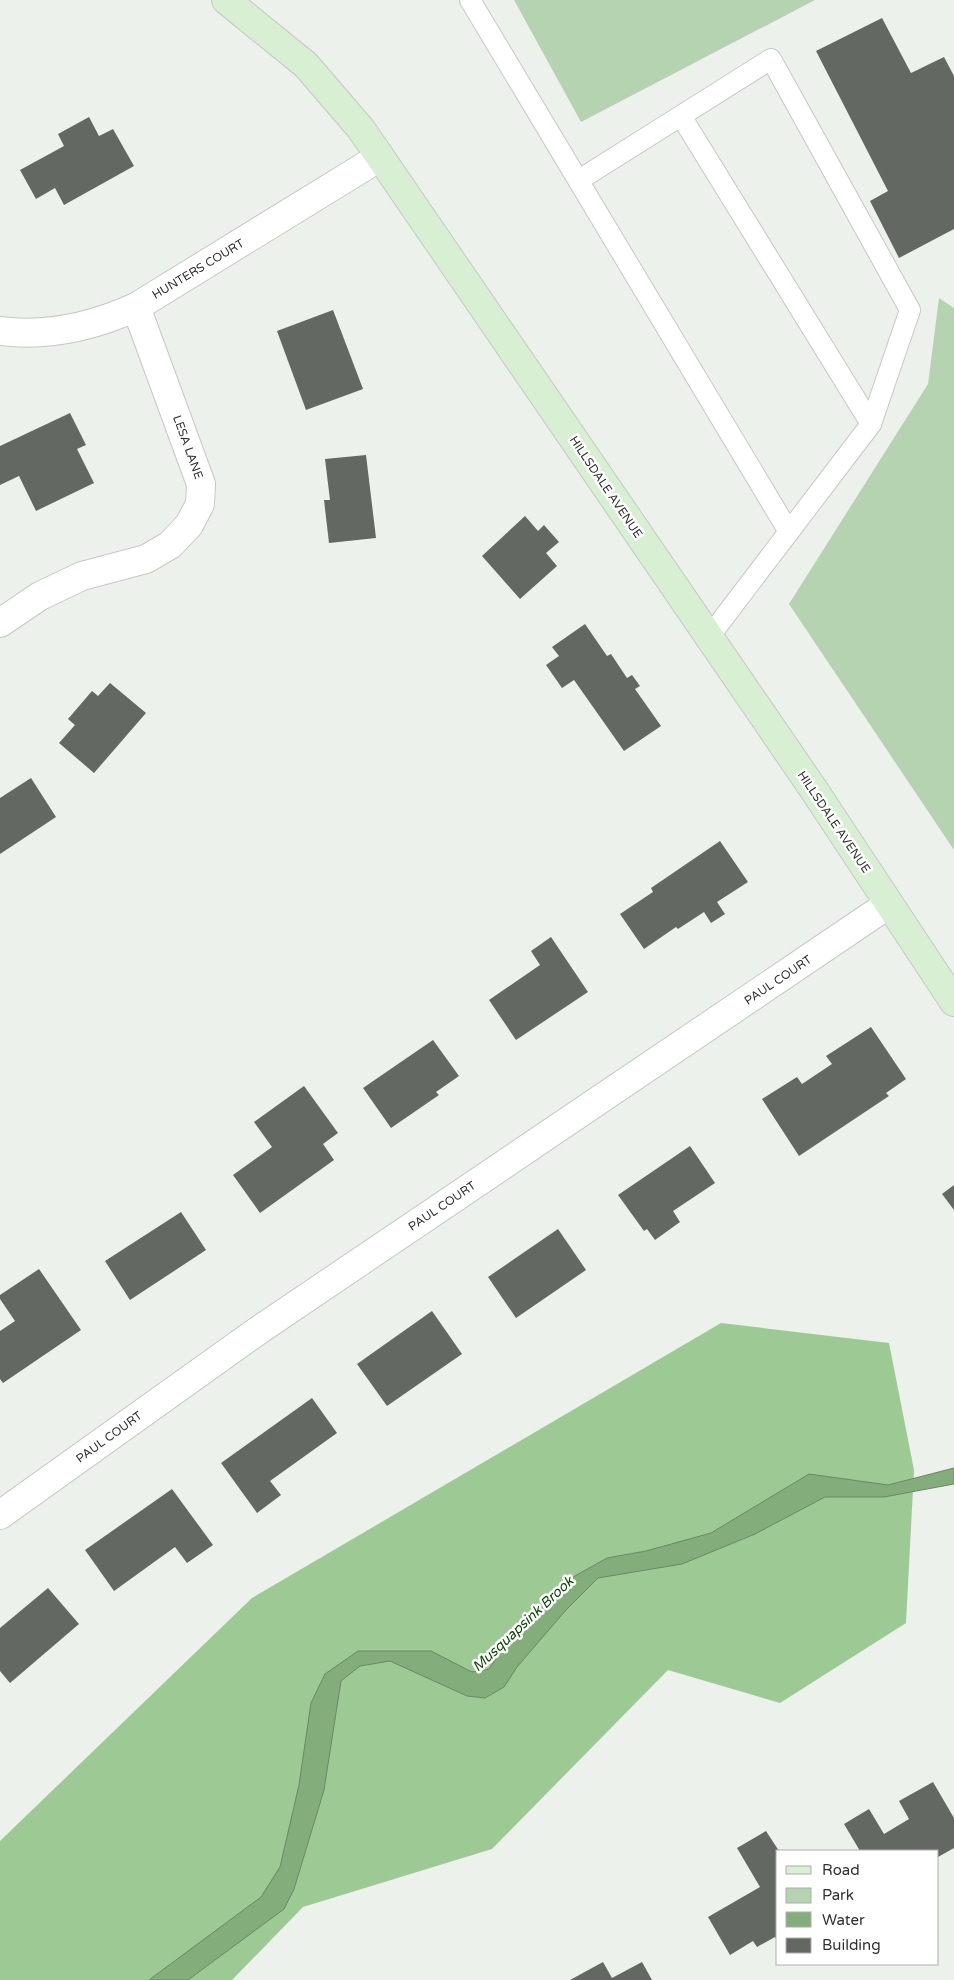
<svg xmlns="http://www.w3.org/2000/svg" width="954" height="1980" font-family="'Varela Round',sans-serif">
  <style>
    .green { fill: #b5d3b0 }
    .forest { fill: #9dc995 }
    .water { fill: #83ae7c; stroke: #6a8865 }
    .building { fill: #646863 }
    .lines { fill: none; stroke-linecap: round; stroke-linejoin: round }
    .lane-casing { stroke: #c4c9c3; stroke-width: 22 }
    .street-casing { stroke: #c4c9c3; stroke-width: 30 }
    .secondary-casing { stroke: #c4c9c3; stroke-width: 30 }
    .lane { stroke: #fff; stroke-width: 20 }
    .street { stroke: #fff; stroke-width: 28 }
    .secondary { stroke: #d8efd4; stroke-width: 28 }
    .labels { text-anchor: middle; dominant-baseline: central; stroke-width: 5; stroke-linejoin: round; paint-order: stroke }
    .street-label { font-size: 12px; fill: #30312f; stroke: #fff }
    .water-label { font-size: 14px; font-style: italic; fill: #0a4700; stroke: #fff }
  </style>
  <rect width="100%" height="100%" fill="#ecf1eb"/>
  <g class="green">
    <polygon points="514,0 815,0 581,122"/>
    <polygon points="939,298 954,308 954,850 789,604 928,384"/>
  </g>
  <polygon class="forest" points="721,1323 889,1343 914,1470 906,1623 780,1703 668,1670 492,1849 303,1907 232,1980 0,1980 0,1841 252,1598"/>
  <polygon class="water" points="954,1468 954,1484 884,1497 825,1497 755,1534 682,1564 598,1578 566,1610 517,1667 504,1687 485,1698 467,1696 390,1661 360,1666 341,1681 324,1790 294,1889 284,1909 188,1980 149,1980 261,1897 280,1867 299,1785 311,1703 325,1674 358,1651 431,1651 472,1672 489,1669 517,1627 566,1581 607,1558 646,1551 711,1533 809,1474 888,1485"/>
  <g class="building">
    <polygon points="882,18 911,73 944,57 954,76 954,229 899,258 870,201 888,191 816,51"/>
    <polygon points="89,117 99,136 113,129 134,166 64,205 55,188 36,199 20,170 64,146 58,134"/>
    <polygon points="333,310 363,389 306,410 277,331"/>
    <polygon points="70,413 86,445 77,449 94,483 36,511 19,476 0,485 0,446"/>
    <polygon points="366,455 376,538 329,543 324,500 330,500 325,459"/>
    <polygon points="525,516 538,531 544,525 559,542 546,553 557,566 520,599 482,556"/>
    <polygon points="585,624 607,656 611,654 627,678 632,675 640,686 635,689 661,726 624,751 574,680 562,688 546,665 559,656 552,647"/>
    <polygon points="110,683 146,713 94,773 59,743 75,725 68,719 92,691 98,696"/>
    <polygon points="31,778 56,817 0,854 0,798"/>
    <polygon points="720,841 748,882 717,902 725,914 711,923 704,912 678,929 676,927 644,949 620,914 653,892 651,888"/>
    <polygon points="551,937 588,992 516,1040 489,1000 540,965 531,951"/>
    <polygon points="871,1027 906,1079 886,1093 889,1096 799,1156 762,1099 797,1077 802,1084 832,1064 826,1056"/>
    <polygon points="433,1040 459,1076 436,1092 439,1095 391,1128 363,1088"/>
    <polygon points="304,1086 338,1133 323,1144 334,1160 260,1213 233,1175 272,1147 254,1122"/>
    <polygon points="690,1146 715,1183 673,1211 680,1222 655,1240 647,1229 644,1231 618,1195"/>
    <polygon points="954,1185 954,1210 942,1194"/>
    <polygon points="181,1212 206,1250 130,1300 105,1261"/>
    <polygon points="558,1229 586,1270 516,1318 488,1277"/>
    <polygon points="39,1269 81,1330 3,1383 0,1379 0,1331 15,1321 0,1299 0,1295"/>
    <polygon points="432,1311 462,1354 387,1406 357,1364"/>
    <polygon points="312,1398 337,1433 270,1481 281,1495 257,1513 221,1463"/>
    <polygon points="172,1489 213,1545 187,1563 175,1547 114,1591 85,1550"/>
    <polygon points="48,1588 79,1624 10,1683 0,1671 0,1628"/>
    <polygon points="933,1782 954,1818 954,1848 938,1857 938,1851 860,1851 844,1824 869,1809 884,1834 909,1819 899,1801"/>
    <polygon points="766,1831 779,1851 778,1941 775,1937 757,1947 753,1941 730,1955 708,1917 760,1887 737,1848"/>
    <polygon points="603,1962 612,1978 642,1962 652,1980 570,1980"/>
  </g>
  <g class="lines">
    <defs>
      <g id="lane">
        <polyline points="470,0 789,532"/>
        <polyline points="681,116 871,424"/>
        <polyline points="579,180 771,59 910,310 871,424 709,637"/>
      </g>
      <g id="street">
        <path d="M0 331C47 337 94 326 136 307L380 157"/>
        <polyline points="0,623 40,596 82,576 146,559 170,545 189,525 200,504 201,484 136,307"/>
        <polyline points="0,1515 259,1330 889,904"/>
      </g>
      <polyline id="secondary" points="226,0 306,65 361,129 814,790 954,1002"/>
    </defs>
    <use href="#lane" class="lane-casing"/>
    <use href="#street" class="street-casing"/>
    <use href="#secondary" class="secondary-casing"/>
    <use href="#lane" class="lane"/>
    <use href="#street" class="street"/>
    <use href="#secondary" class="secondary"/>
  </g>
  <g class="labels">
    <g class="street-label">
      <text transform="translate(198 269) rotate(-31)">HUNTERS COURT</text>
      <text transform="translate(188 447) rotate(70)">LESA LANE</text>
      <text transform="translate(606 487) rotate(56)">HILLSDALE AVENUE</text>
      <text transform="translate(834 822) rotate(56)">HILLSDALE AVENUE</text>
      <text transform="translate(778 980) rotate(-34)">PAUL COURT</text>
      <text transform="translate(442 1206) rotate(-34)">PAUL COURT</text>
      <text transform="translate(109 1437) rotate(-36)">PAUL COURT</text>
    </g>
    <g class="water-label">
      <text transform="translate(523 1624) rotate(-43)">Musquapsink Brook</text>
    </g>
  </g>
  <rect x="776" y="1850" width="162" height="115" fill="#ffffff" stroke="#acadac"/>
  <rect x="786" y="1866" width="25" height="8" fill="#d8efd4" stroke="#acadac"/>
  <text x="822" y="1875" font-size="15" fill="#30312f">Road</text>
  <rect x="786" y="1888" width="25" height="15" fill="#b5d3b0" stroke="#acadac"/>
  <text x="822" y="1900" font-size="15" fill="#30312f">Park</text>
  <rect x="786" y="1912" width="25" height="15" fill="#83ae7c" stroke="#acadac"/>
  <text x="822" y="1925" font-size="15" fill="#30312f">Water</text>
  <rect x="786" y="1938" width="25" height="15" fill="#646863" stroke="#acadac"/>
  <text x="822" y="1950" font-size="15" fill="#30312f">Building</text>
</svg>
